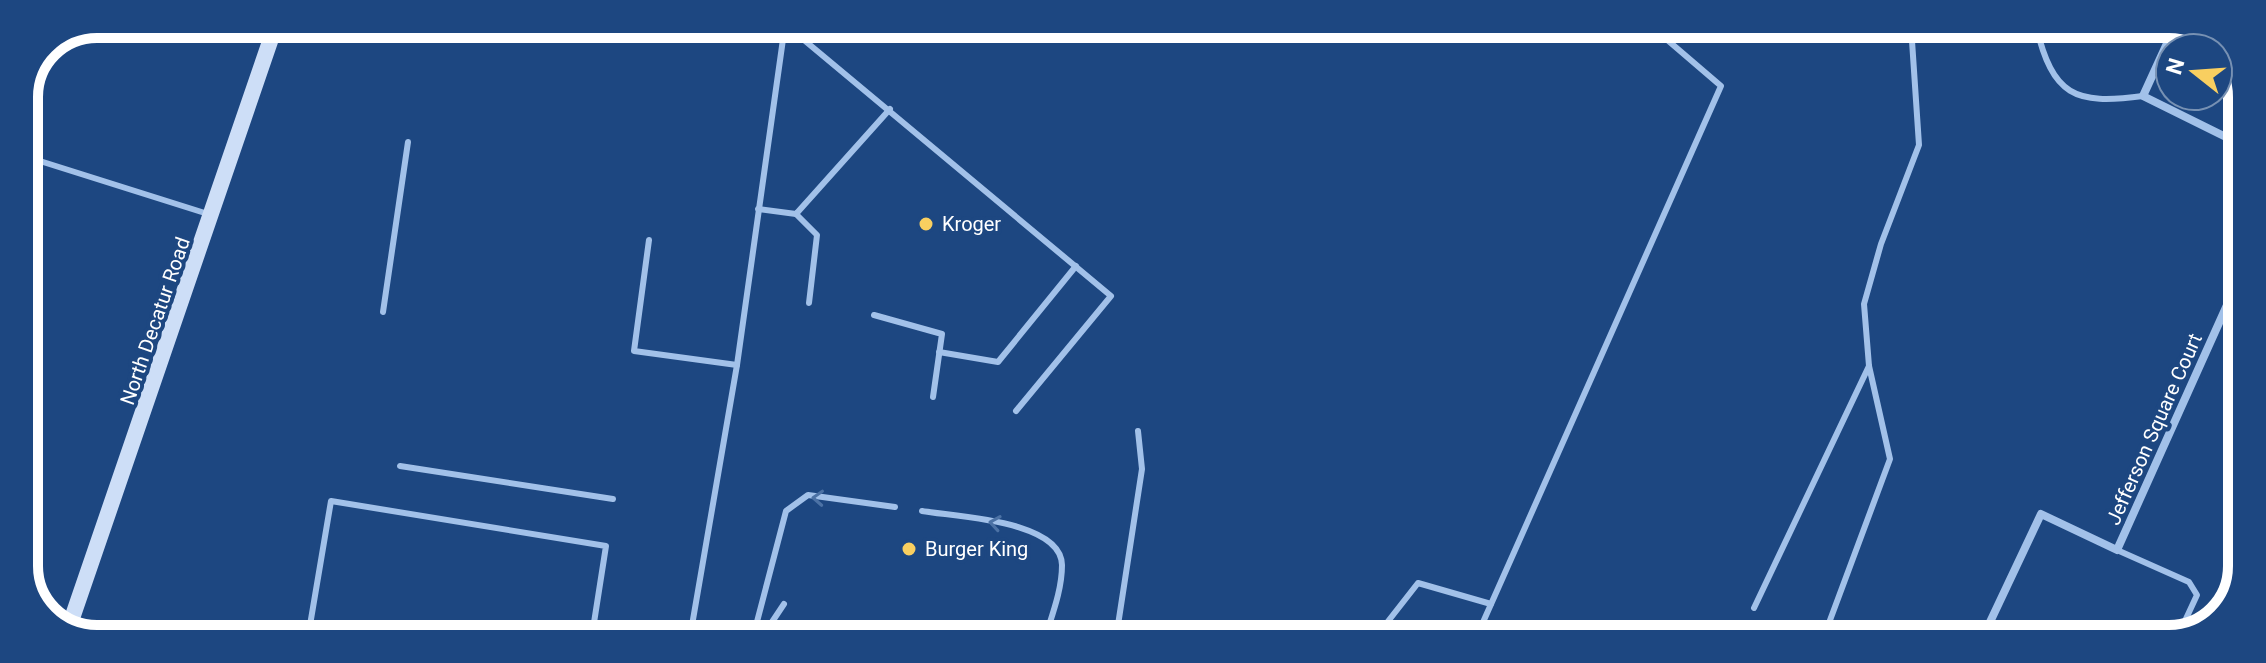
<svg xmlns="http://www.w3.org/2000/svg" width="2266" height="663" font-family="Roboto,sans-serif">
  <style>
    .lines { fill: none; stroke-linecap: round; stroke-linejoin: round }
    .service { stroke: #a2c1e9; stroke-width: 6 }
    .minor { stroke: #a2c1e9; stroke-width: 8 }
    .secondary { stroke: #cddef7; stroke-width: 16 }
    .oneway { stroke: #4c72a5 }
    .poi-dot { fill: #f9cf60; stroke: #1d4781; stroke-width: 3 }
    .labels { text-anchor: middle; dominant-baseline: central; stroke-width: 8; stroke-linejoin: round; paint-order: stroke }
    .poi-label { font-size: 20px; fill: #fff; stroke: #1d4781; text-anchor: start }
    .street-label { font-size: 20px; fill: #fff; stroke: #1d4781 }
    .rim { fill: none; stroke: #fff; stroke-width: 10 }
  </style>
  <rect width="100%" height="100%" fill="#1d4781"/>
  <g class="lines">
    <g class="service">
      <polyline points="786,25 1111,296 1016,411"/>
      <path d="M2036 26C2053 96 2074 105 2143 96"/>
      <polyline points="24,156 208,214"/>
      <polyline points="758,209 796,214 890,109"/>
      <polyline points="796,214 817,235 809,303"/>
      <polyline points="649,240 634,351 737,365"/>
      <polyline points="383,312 408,142"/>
      <polyline points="874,315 942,334 933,397"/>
      <polyline points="939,352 998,362 1076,266"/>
      <polyline points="400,466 613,499"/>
      <path d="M922 511C956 517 1061 520 1062 565 1062 590 1052 615 1045 638"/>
      <polyline points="2117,550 2189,582 2197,595 2178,636"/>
      <polyline points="1754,608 1869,366"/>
      <polyline points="1018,636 1037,638"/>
      <polyline points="308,637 331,501 606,546 593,629 642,637"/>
      <polyline points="690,637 737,365 785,25"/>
      <polyline points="753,637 786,511 808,495 895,507"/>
      <polyline points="762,637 784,604"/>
      <polyline points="1116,638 1142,469 1138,431"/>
      <polyline points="1375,638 1418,583 1491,604"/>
      <polyline points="1476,638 1721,86 1651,26"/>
      <polyline points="1823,639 1890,459 1869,366 1864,304 1881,244 1919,145 1911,26"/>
    </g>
    <g class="minor">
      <polyline points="2175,26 2143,96 2242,145"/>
      <polyline points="1982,639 2041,514 2117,550 2241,274"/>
    </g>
    <polyline class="secondary" points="68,630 276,24"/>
  </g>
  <defs><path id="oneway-chevron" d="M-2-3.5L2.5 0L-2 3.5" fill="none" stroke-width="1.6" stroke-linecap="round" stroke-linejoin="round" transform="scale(2)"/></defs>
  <g class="oneway">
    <use href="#oneway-chevron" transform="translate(818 498) rotate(-177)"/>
    <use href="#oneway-chevron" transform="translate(995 523) rotate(-171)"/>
  </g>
  <g class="poi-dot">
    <circle cx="926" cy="224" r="8"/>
    <circle cx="909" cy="549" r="8"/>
  </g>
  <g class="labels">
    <g class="poi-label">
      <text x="942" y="224">Kroger</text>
      <text x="925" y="549">Burger King</text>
    </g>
    <g class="street-label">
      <text transform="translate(155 321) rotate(-71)">North Decatur Road</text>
      <text transform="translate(2154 429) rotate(-66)">Jefferson Square Court</text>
    </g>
  </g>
  <path d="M0 0H2266V663H0ZM97 38H2169A59 59 0 0 1 2228 97V566A59 59 0 0 1 2169 625H97A59 59 0 0 1 38 566V97A59 59 0 0 1 97 38Z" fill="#1d4781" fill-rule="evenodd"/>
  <path class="rim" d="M97 38H2169A59 59 0 0 1 2228 97V566A59 59 0 0 1 2169 625H97A59 59 0 0 1 38 566V97A59 59 0 0 1 97 38Z"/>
  <g transform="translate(2194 72) rotate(287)"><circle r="38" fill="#1d4781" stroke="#7791b3" stroke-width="2"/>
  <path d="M0-6L14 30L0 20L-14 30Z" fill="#f9cf60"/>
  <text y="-12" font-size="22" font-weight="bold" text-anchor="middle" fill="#ffffff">N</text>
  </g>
</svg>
